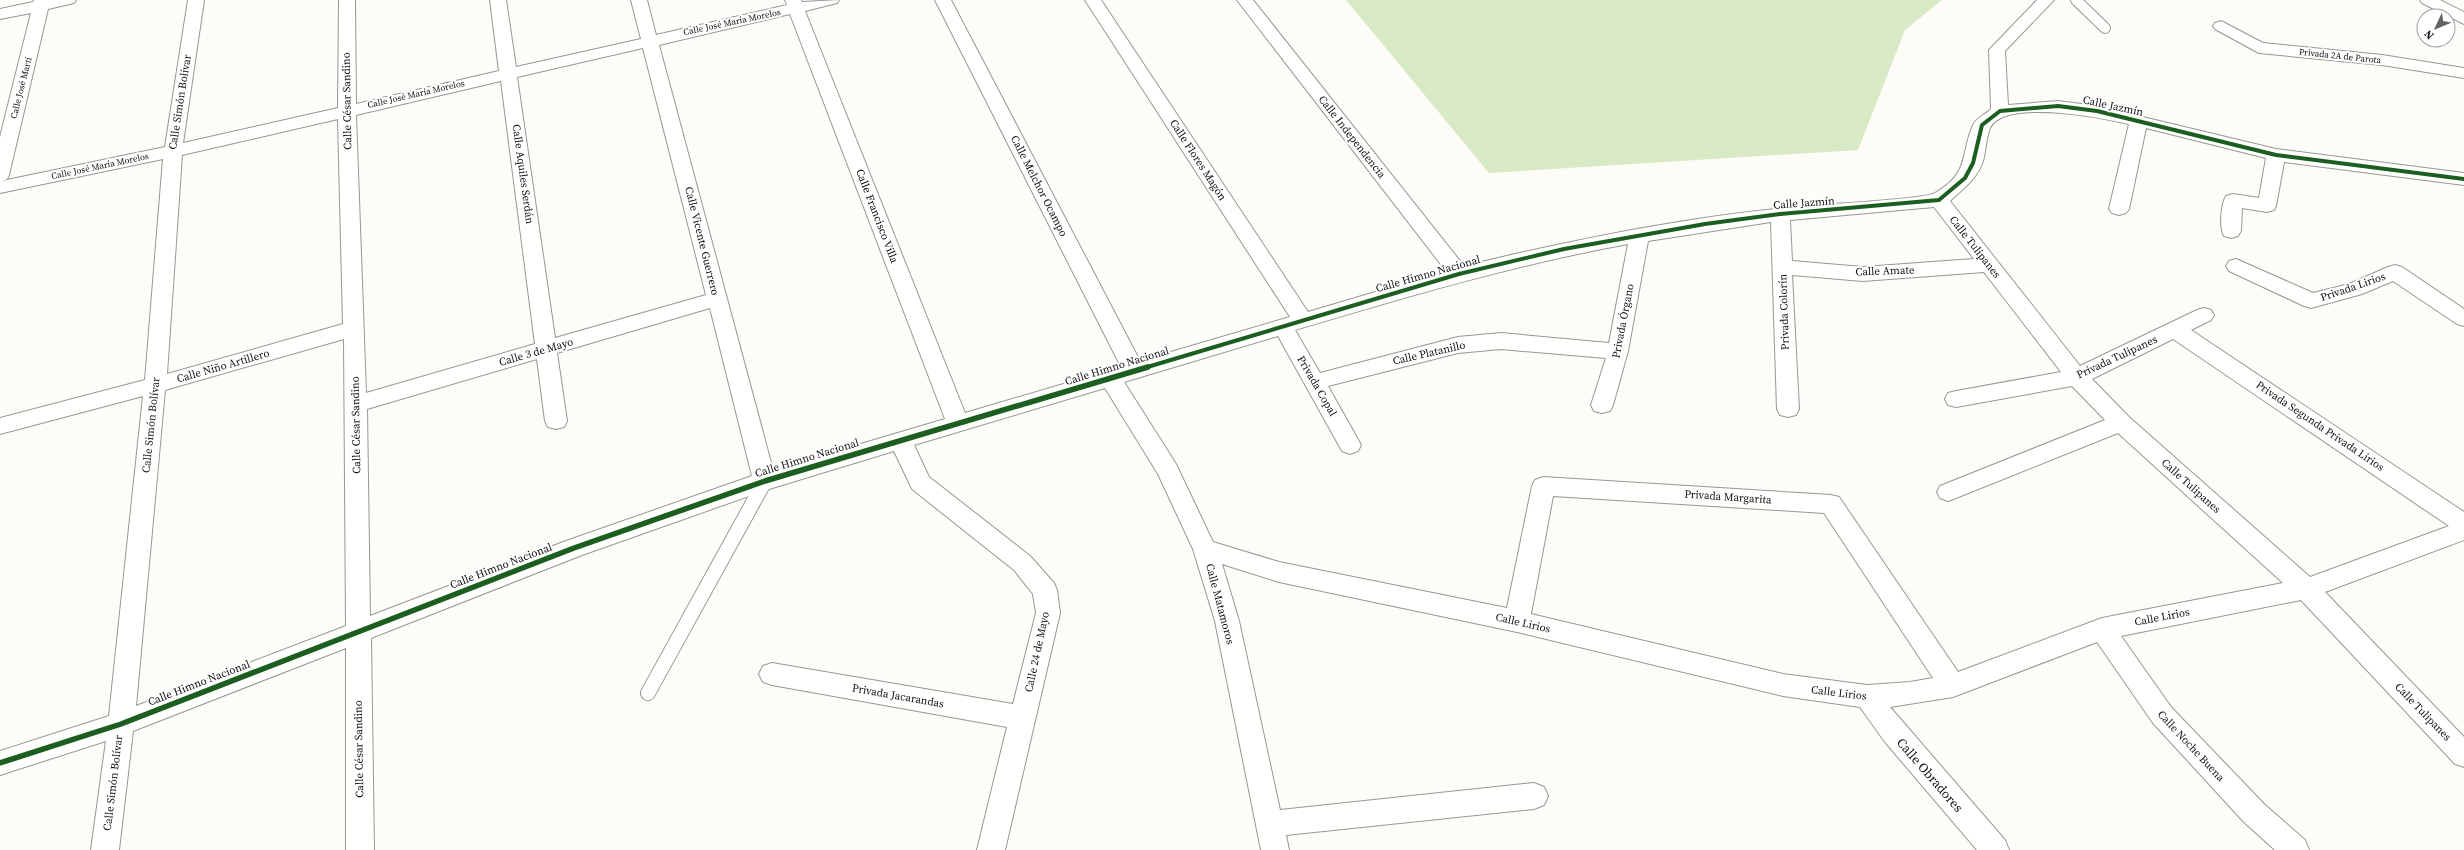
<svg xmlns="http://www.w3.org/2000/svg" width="2464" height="850" font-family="'Source Serif 4',serif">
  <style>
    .forest { fill: #d8eac5 }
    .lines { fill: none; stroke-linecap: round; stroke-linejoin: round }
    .service-far1-casing { stroke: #979795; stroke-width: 12 }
    .service-casing { stroke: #979795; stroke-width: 16 }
    .minor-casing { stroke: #979795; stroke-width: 2 }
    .service-far1 { stroke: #fffffe; stroke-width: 10 }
    .service { stroke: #fffffe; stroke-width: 14 }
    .minor { fill: #fffffe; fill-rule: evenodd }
    .cycleway-far1-casing { stroke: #fff; stroke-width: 6 }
    .cycleway-casing { stroke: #fff; stroke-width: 8 }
    .cycleway-far1 { stroke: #1b5e20; stroke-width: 4 }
    .cycleway { stroke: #1b5e20; stroke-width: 5.5 }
    .labels { text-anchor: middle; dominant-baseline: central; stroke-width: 4; stroke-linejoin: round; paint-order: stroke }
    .far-street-label { font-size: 9px; fill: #111; stroke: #fff }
    .street-label { font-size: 11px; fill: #111; stroke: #fff }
    .near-street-label { font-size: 13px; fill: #111; stroke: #fff }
  </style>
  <rect width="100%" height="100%" fill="#fdfcf7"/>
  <polygon class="forest" points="1346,0 1942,0 1905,30 1858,150 1489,173"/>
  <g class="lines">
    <defs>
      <polyline id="service-far1" points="2076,0 2105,28"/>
      <polyline id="service" points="648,693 765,481"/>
      <g id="minor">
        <path d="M34 0H76L74 3 48 9 9 175 7 179 2 181 165 147 188 0H204L183 143 338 108 339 0H355L356 104 499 71 490 0H506L516 67 641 39 631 0H647L656 35 787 5 785 0H801L802 2 839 0 837 3 805 11 965 413 1121 367 935 0H951L1140 361 1290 317 1085 0H1101L1308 312 1446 271 1237 0H1253L1464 266C1585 237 1708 212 1833 204 1848 203 1927 198 1935 193 1970 173 1960 155 1973 125 1976 118 1986 114 1991 109L1989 50 2037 0H2054L2005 51 2008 105 2058 101 2097 106 2276 149 2464 173V185L2284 162 2276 206 2274 210 2267 212 2242 208 2241 231 2238 236 2231 238 2224 236C2219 227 2221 204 2226 196L2233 194 2259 198 2266 158 2146 128 2129 209 2126 213 2119 215 2112 213 2109 209 2129 124C2103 118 2004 98 1990 128 1986 138 1986 151 1983 161 1977 179 1963 189 1950 201L2080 366 2197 310 2204 308 2211 310 2214 315 2211 320 2191 330 2464 512V540L2325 592 2464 737V767L2455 764 2301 600 2121 636 2171 707 2264 804 2305 840 2309 850H2275L2244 822 2153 723 2097 642 1953 697 1890 707 2005 840 2009 850H1977L1885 742 1860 707 1783 696 1517 632 1279 582 1222 564 1239 621 1280 810 1534 783 1544 787 1548 796 1544 805 1534 809 1286 835 1289 850H1261L1215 621 1193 549 1158 474 1105 388 914 445 929 477 1030 556 1054 583 1057 590 1060 613 1005 850H977L1007 727 772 685 763 682 759 674 763 666 772 663 1013 704 1036 613 1033 594 1014 570 912 489 894 451 769 489 582 555 371 638 374 850H346V648L133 731 119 850H91L106 741 0 775V751L109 716 143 396 0 434V418L145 380 163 159 0 193V137L31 13 0 19V9L33 2ZM790 14 945 419 773 470 659 45ZM643 48 706 295 555 338 517 77ZM501 81 535 344 366 393 356 115ZM338 119 343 324 167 374 182 155ZM1934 207 1974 259 1863 267 1792 261 1790 220ZM1771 222 1777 409 1780 415 1788 417 1796 415 1799 409 1792 275 1863 281 1984 272 2061 372 1956 391 1948 393 1945 399 1948 405 1956 407 2072 386 2105 420 1940 486 1937 492 1940 498 1948 501 1956 498 2118 433 2283 583 2102 618 1958 672 1839 497 1831 495 1543 477 1535 480 1532 486 1507 608 1279 562 1213 542 1176 464 1124 382 1278 336 1342 451 1350 454 1358 451 1361 445 1328 386 1458 353 1501 349 1606 358 1591 405 1594 411 1602 413 1610 411 1613 405 1628 351 1648 241ZM1628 244 1609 343 1501 333 1458 337 1320 373 1295 330C1406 297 1513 265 1628 244ZM710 308 752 476 566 541 370 616 367 409 537 359 545 421 548 427 556 429 564 427 567 421 557 353ZM344 339 346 626 136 706 165 390ZM2173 339 2449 526 2310 577 2129 417 2092 379ZM1553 496 1824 513 1933 678 1910 682 1867 685 1783 674 1531 614Z"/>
        <polygon points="2420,0 2440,0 2464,12 2464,24 2422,3"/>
        <polygon points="2221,21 2263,43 2382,55 2464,68 2464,78 2382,65 2259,53 2215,29 2213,26 2215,23"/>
        <polygon points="2236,259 2313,293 2349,284 2388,267 2395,265 2402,267 2464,309 2464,326 2457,324 2393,281 2362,294 2311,308 2304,306 2229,271 2226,266 2229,261"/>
      </g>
    </defs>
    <use href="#service-far1" class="service-far1-casing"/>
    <use href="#service" class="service-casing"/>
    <use href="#minor" class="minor-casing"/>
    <use href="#service-far1" class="service-far1"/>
    <use href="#service" class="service"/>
    <use href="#minor" class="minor"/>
    <defs>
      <polyline id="cycleway-far1" points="1144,368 1459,274 1564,249 1705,224 1780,214 1939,200 1965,178 1973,163 1982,125 2000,111 2058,106 2097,111 2276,155 2464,179"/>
      <polyline id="cycleway" points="0,763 121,724 574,548 765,481 1148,367"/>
    </defs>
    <use href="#cycleway-far1" class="cycleway-far1-casing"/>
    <use href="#cycleway" class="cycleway-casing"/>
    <use href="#cycleway-far1" class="cycleway-far1"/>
    <use href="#cycleway" class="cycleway"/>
  </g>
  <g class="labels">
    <g class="far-street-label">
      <text transform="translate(732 22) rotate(-12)">Calle José María Morelos</text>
      <text transform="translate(2340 56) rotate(6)">Privada 2A de Parota</text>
      <text transform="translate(21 88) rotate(-76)">Calle José Martí</text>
      <text transform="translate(416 94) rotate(-13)">Calle José María Morelos</text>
      <text transform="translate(100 166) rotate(-12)">Calle José María Morelos</text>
    </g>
    <g class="street-label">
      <text transform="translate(347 101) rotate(-91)">Calle César Sandino</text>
      <text transform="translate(180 102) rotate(-81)">Calle Simón Bolívar</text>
      <text transform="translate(2113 106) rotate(12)">Calle Jazmín</text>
      <text transform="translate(1352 137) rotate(52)">Calle Independencia</text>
      <text transform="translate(1198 160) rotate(57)">Calle Flores Magón</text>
      <text transform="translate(523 174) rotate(82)">Calle Aquiles Serdán</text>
      <text transform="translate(1039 186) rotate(63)">Calle Melchor Ocampo</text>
      <text transform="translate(1804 203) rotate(-4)">Calle Jazmín</text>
      <text transform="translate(877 216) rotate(69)">Calle Francisco Villa</text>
      <text transform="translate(702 241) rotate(76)">Calle Vicente Guerrero</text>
      <text transform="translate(1975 247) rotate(52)">Calle Tulipanes</text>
      <text transform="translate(1885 271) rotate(-2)">Calle Amate</text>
      <text transform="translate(1428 274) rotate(-16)">Calle Himno Nacional</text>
      <text transform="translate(2353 287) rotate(-19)">Privada Lirios</text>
      <text transform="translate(1784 312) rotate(-92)">Privada Colorín</text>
      <text transform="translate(1623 321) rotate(-79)">Privada Órgano</text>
      <text transform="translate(536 352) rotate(-16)">Calle 3 de Mayo</text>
      <text transform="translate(1429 353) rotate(-13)">Calle Platanillo</text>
      <text transform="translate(2117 357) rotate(-25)">Privada Tulipanes</text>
      <text transform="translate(223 366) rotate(-16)">Calle Niño Artillero</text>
      <text transform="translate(1117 366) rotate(-17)">Calle Himno Nacional</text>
      <text transform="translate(1317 386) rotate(60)">Privada Copal</text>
      <text transform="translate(151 425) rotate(-84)">Calle Simón Bolívar</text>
      <text transform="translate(356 425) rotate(-91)">Calle César Sandino</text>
      <text transform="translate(2320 426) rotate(34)">Privada Segunda Privada Lirios</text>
      <text transform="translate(807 458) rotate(-17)">Calle Himno Nacional</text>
      <text transform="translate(2191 486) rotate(42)">Calle Tulipanes</text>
      <text transform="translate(1728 497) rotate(4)">Privada Margarita</text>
      <text transform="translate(501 566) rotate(-21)">Calle Himno Nacional</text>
      <text transform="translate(1220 604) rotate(75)">Calle Matamoros</text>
      <text transform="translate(2162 617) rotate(-11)">Calle Lirios</text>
      <text transform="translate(1523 623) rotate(13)">Calle Lirios</text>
      <text transform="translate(1037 652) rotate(-78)">Calle 24 de Mayo</text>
      <text transform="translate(199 683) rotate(-21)">Calle Himno Nacional</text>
      <text transform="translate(1839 693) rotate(7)">Calle Lirios</text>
      <text transform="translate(898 696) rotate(10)">Privada Jacarandas</text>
      <text transform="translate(2423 712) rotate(46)">Calle Tulipanes</text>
      <text transform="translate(2191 746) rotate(47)">Calle Noche Buena</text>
      <text transform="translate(359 749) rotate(-91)">Calle César Sandino</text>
      <text transform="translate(113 783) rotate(-83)">Calle Simón Bolívar</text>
    </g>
    <g class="near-street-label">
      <text transform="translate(1930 775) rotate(49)">Calle Obradores</text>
    </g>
  </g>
  <g transform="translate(2436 28) rotate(226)"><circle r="19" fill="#ffffff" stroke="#a0a0a0"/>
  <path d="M0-3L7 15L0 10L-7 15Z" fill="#646362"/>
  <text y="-6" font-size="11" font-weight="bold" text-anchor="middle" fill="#111111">N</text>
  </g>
</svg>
